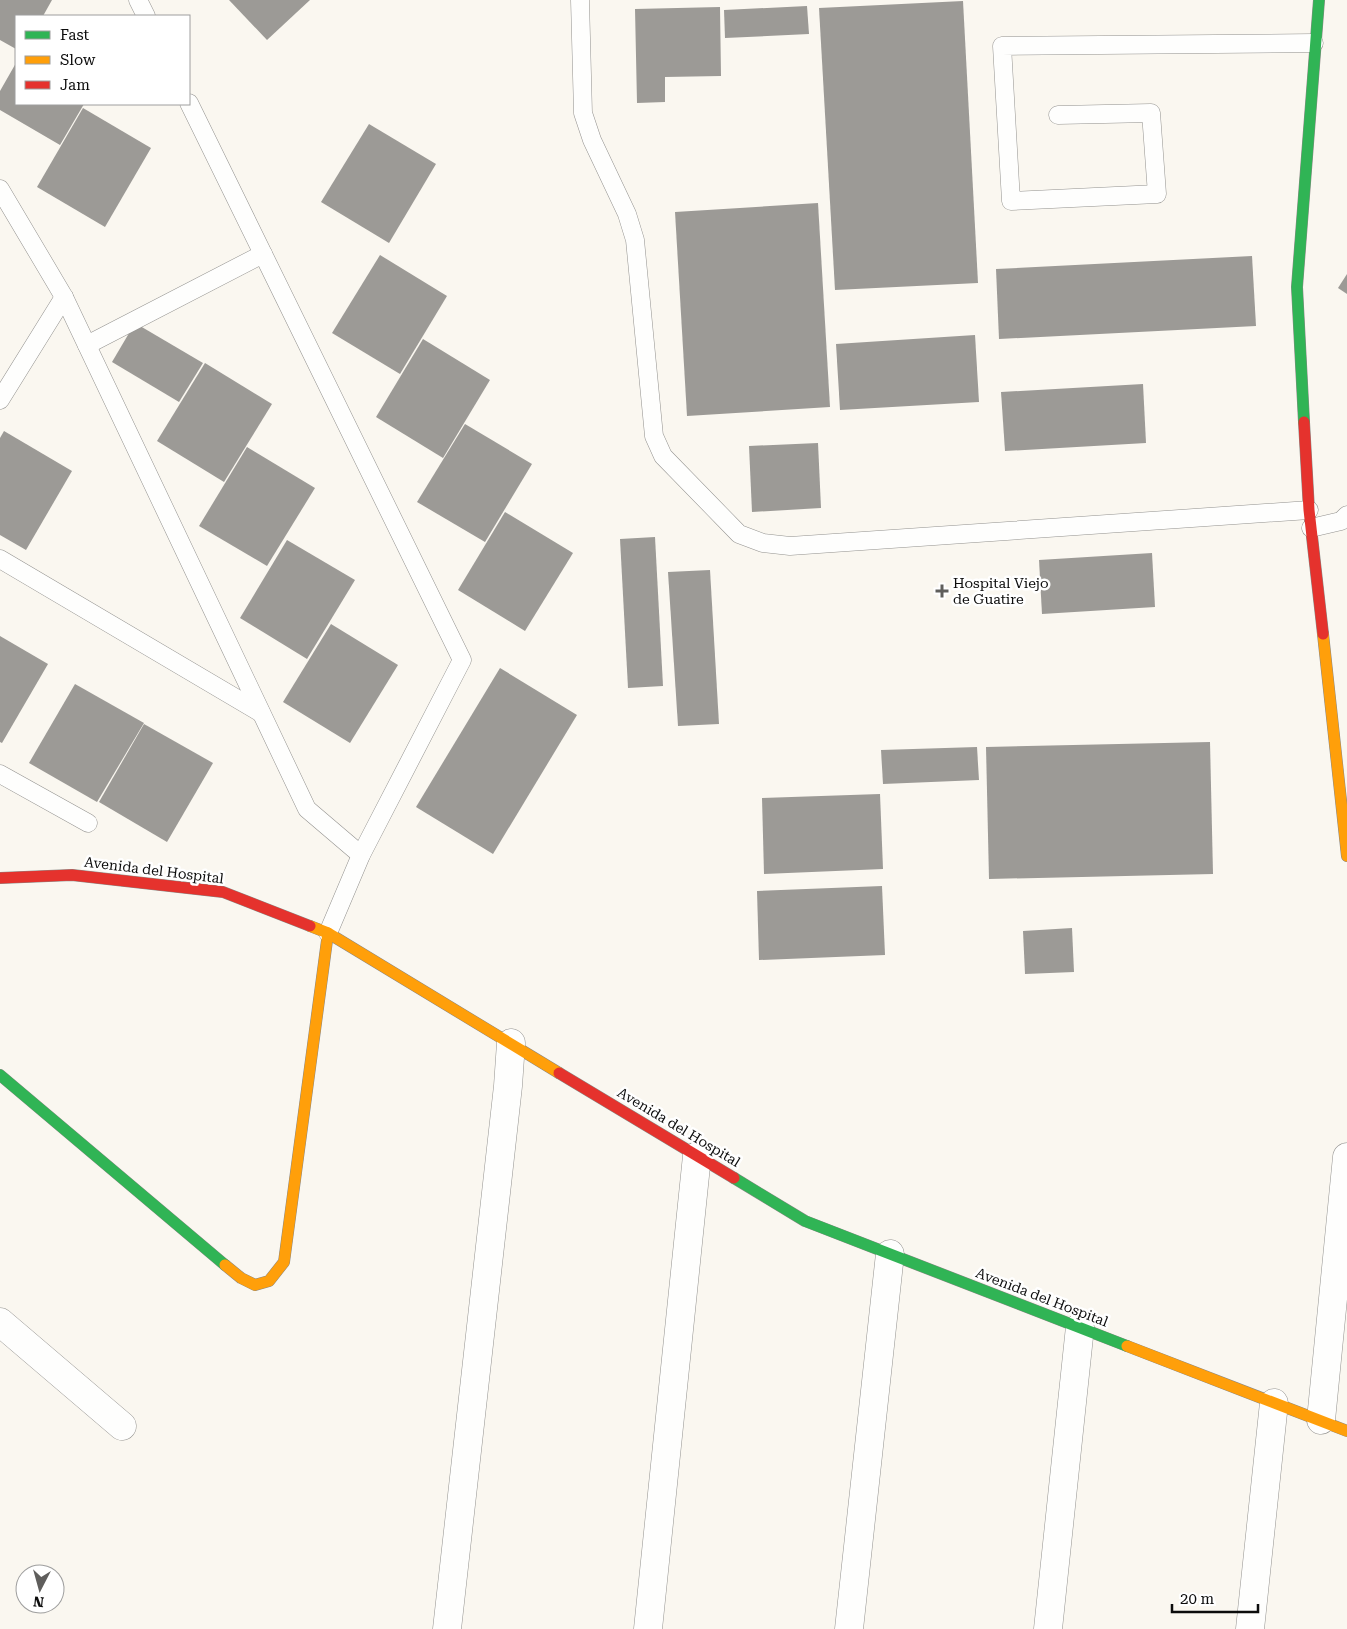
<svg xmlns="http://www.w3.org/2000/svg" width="1347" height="1629" font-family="'Roboto Serif',serif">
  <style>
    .building { fill: #9c9a96 }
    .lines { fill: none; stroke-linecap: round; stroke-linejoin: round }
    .lane-casing { stroke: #93928f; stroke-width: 19 }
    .street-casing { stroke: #93928f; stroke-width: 29 }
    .fast-casing { stroke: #8a8885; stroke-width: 12 }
    .slow-casing { stroke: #8a8885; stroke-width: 12 }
    .jam-casing { stroke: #8a8885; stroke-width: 12 }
    .lane { stroke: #fefefd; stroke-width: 18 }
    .street { stroke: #fefefd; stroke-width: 28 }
    .fast { stroke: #30b455; stroke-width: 11 }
    .slow { stroke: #ff9f0a; stroke-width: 11 }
    .jam { stroke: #e5322d; stroke-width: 11 }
    .poi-dot { fill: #5f5e5c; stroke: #fff; stroke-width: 2 }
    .labels { text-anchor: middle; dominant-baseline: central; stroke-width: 5; stroke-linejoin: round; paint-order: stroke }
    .poi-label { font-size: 14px; fill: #0c0c0c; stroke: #fff; text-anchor: start }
    .street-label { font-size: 14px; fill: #0c0c0c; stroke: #fff }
  </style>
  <rect width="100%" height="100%" fill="#faf7f0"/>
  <g class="building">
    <polygon points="0,0 52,0 43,16 16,16 16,49 0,40"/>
    <polygon points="229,0 310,0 267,40"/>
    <polygon points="963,1 978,283 835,290 819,8"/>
    <polygon points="807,6 809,34 725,38 724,10"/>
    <polygon points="720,7 721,76 665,77 665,102 637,103 635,9"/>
    <polygon points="16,63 16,104 84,104 60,145 0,110 0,91"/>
    <polygon points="83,108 151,148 105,227 37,187"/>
    <polygon points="369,124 436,164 389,243 321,202"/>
    <polygon points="818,203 830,407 687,416 675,212"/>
    <polygon points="380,255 447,296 400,374 332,333"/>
    <polygon points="1252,256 1256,326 999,339 996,269"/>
    <polygon points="1347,274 1347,294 1338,288"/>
    <polygon points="135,323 203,363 179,402 112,362"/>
    <polygon points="975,335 979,402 840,410 836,344"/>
    <polygon points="423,339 490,380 443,458 376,417"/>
    <polygon points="205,363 272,404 224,482 157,441"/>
    <polygon points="1143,384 1146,443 1005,451 1001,392"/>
    <polygon points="465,424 532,464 485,542 417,502"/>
    <polygon points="4,431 72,471 26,550 0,535 0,438"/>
    <polygon points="818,443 821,508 752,512 749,446"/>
    <polygon points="247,447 315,488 267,566 199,526"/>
    <polygon points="505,512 573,553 525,631 458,590"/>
    <polygon points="655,537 663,686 628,688 620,539"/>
    <polygon points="287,540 355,580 307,659 240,618"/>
    <polygon points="1152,553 1155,607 1042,614 1039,560"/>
    <polygon points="710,570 719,724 678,726 668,572"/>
    <polygon points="331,624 398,665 350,743 283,702"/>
    <polygon points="0,636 48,664 2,743 0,742"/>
    <polygon points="500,668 577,715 493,854 416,807"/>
    <polygon points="75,684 144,723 97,802 29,763"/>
    <polygon points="144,724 213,763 167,842 99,802"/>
    <polygon points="1210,742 1213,874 989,879 986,747"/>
    <polygon points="977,747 979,780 883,784 881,750"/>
    <polygon points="880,794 883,869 764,874 762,798"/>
    <polygon points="882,886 885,955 759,960 757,891"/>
    <polygon points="1072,928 1074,972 1025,974 1023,931"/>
  </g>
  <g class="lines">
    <defs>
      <g id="lane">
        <polyline points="138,0 146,16"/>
        <polyline points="580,0 583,113 592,140 627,214 635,240 654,436 663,456 739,534 763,543 790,546 1309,510"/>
        <polyline points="189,103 462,660 361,855 328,933"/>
        <polyline points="1058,115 1151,113 1157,194 1011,201 1002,46 1314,43"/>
        <polyline points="0,189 64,297 307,809 361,855"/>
        <polyline points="87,345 263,254"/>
        <polyline points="0,400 64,297"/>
        <polyline points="1311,528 1341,521 1347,515"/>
        <polyline points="0,559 261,713"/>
        <polyline points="0,774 88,823"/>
      </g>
      <g id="street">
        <polyline points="0,1322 122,1426"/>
        <polyline points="1321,1420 1347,1157"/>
        <polyline points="447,1629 508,1086 511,1043"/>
        <polyline points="648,1629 697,1156"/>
        <polyline points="849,1629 890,1254"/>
        <polyline points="1048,1629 1080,1327"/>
        <polyline points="1250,1629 1274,1403"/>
      </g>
      <g id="fast">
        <polyline points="1304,422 1297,287 1319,0"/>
        <polyline points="0,1075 225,1265"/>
        <polyline points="734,1178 805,1221 1127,1346"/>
      </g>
      <g id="slow">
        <polyline points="1323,634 1347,856"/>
        <polyline points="310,926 328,933 559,1073"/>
        <polyline points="225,1265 241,1278 255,1285 269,1281 284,1262 328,933"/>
        <polyline points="1127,1346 1347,1431"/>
      </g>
      <g id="jam">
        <polyline points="1304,422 1309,510 1323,634"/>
        <polyline points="0,878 72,875 223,892 310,926"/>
        <polyline points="559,1073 734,1178"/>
      </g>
    </defs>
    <use href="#lane" class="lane-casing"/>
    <use href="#street" class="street-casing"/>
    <use href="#fast" class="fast-casing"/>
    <use href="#slow" class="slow-casing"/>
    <use href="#jam" class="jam-casing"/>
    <use href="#lane" class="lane"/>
    <use href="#street" class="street"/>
    <use href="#fast" class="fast"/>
    <use href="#slow" class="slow"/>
    <use href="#jam" class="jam"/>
  </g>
  <path class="poi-dot" d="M939.5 583.5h5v5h5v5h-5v5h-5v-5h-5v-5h5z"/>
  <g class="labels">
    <g class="poi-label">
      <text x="953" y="583">Hospital Viejo<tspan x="953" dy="16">de Guatire</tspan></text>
    </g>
    <g class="street-label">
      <text transform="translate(154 870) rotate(7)">Avenida del Hospital</text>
      <text transform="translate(679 1127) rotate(31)">Avenida del Hospital</text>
      <text transform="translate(1042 1297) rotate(21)">Avenida del Hospital</text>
    </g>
  </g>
  <rect x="15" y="15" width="175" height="90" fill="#ffffff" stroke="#9e9e9e"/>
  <rect x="25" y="31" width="25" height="8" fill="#30b455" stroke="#9e9e9e"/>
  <text x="60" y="40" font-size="15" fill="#0c0c0c">Fast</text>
  <rect x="25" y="56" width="25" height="8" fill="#ff9f0a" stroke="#9e9e9e"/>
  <text x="60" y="65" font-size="15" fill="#0c0c0c">Slow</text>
  <rect x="25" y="81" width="25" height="8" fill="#e5322d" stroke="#9e9e9e"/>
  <text x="60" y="90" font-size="15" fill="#0c0c0c">Jam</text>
  <g transform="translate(40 1589) rotate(186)"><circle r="24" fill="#ffffff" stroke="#9e9e9e"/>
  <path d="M0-4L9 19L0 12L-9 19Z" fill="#5f5e5c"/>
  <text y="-8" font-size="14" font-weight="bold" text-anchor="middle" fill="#0c0c0c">N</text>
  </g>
  <path d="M1172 1604v8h86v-8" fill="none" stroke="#0c0c0c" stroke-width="2.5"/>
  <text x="1180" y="1604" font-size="15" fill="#0c0c0c" stroke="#ffffff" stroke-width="4" paint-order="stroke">20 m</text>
</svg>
